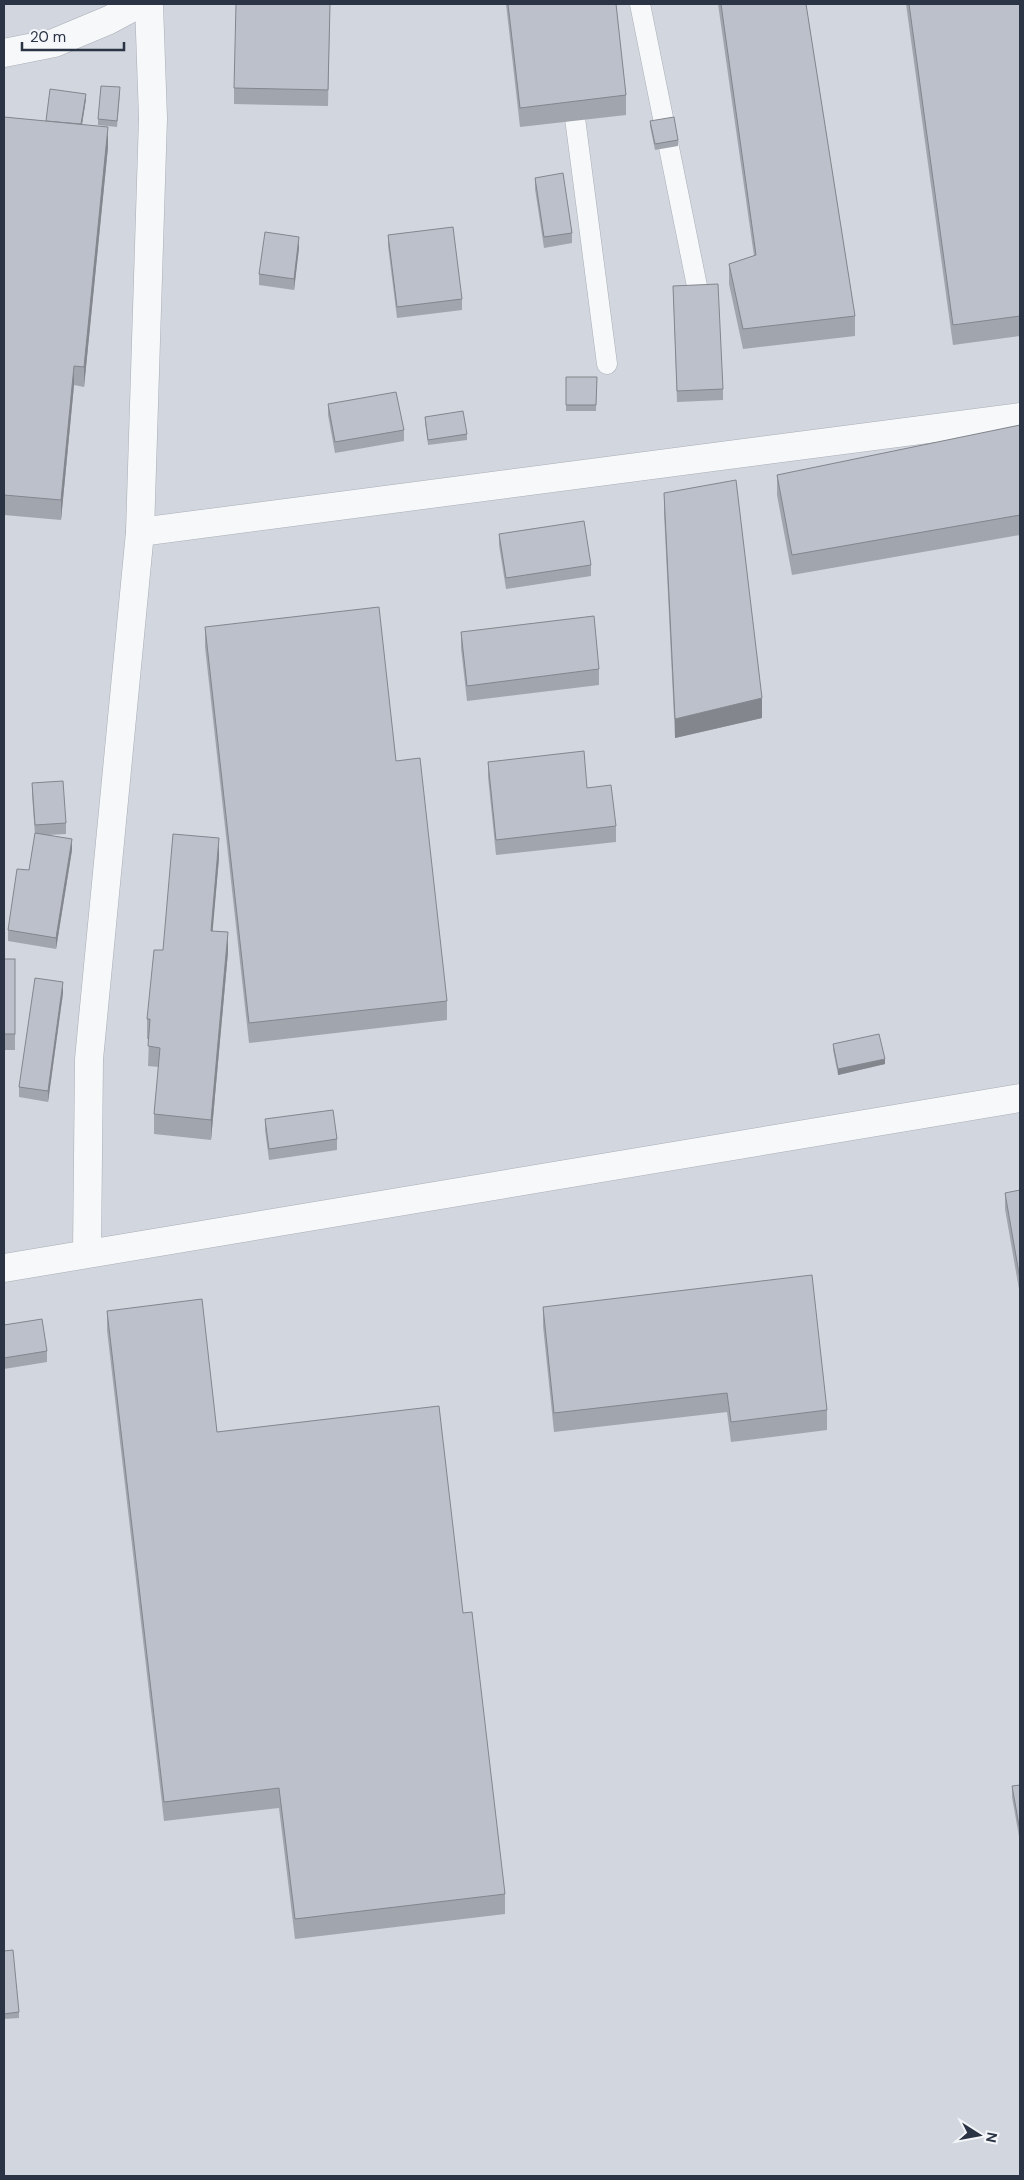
<svg xmlns="http://www.w3.org/2000/svg" width="1024" height="2180" font-family="'DM Sans',sans-serif">
  <style>
    .built { fill: #d2d6de }
    .lines { fill: none; stroke-linecap: round; stroke-linejoin: round }
    .lane-casing { stroke: #a9aeb7; stroke-width: 21 }
    .street-casing { stroke: #a9aeb7; stroke-width: 29 }
    .lane { stroke: #f7f8fa; stroke-width: 20 }
    .street { stroke: #f7f8fa; stroke-width: 28 }
    .wall { fill: #a1a5ae }
    .shaded-wall { fill: #83868d }
    .building { fill: #bbc0ca; stroke: #83868d }
  </style>
  <rect width="100%" height="100%" fill="#e4e7ec"/>
  <rect class="built" x="4" y="4" width="1016" height="2172"/>
  <g class="lines">
    <defs>
      <g id="lane">
        <polyline points="640,4 697,286"/>
        <polyline points="572,95 607,364"/>
      </g>
      <g id="street">
        <polyline points="4,53 54,43 109,20 139,4"/>
        <polyline points="140,532 1020,417"/>
        <polyline points="87,1252 89,1059 140,532 153,118 149,4"/>
        <polyline points="4,1268 1020,1098"/>
      </g>
    </defs>
    <use href="#lane" class="lane-casing"/>
    <use href="#street" class="street-casing"/>
    <use href="#lane" class="lane"/>
    <use href="#street" class="street"/>
  </g>
  <g class="wall">
    <polygon points="330,4 328,106 234,104 234,88"/>
    <polygon points="506,4 616,4 626,95 626,115 520,127"/>
    <polygon points="718,4 806,4 855,316 855,336 743,349 729,284 729,264 754,256"/>
    <polygon points="906,4 1020,4 1020,336 953,345"/>
    <polygon points="120,93 117,127 98,125 98,119"/>
    <polygon points="86,99 82,124 108,147 84,387 74,385 61,520 4,515 4,117 46,121"/>
    <polygon points="650,121 678,140 678,146 655,150 650,126"/>
    <polygon points="535,178 572,233 572,243 544,248 535,189"/>
    <polygon points="388,235 462,299 462,310 397,318 388,246"/>
    <polygon points="299,248 294,290 259,285 259,274"/>
    <polygon points="673,286 723,389 723,400 677,402"/>
    <polygon points="566,377 597,377 596,411 566,411"/>
    <polygon points="328,404 404,430 404,441 335,453 328,415"/>
    <polygon points="425,417 467,434 467,440 428,445 425,422"/>
    <polygon points="1020,425 1020,535 792,575 777,495 777,475"/>
    <polygon points="664,493 762,718 675,738 664,513"/>
    <polygon points="499,534 591,565 591,576 506,589 499,545"/>
    <polygon points="205,627 396,761 447,1001 447,1020 249,1043 205,647"/>
    <polygon points="461,632 599,669 599,685 467,701 461,648"/>
    <polygon points="488,762 587,788 616,826 616,842 496,855 488,777"/>
    <polygon points="32,783 66,823 66,834 48,835 72,850 56,949 8,941 8,930 29,870 35,835 32,794"/>
    <polygon points="219,858 212,931 228,952 211,1140 154,1134 154,1114 159,1067 148,1066 149,1039 147,1039 147,1019 163,950"/>
    <rect x="4" y="959" width="11" height="91"/>
    <polygon points="63,993 48,1102 19,1097 19,1087"/>
    <polygon points="833,1044 885,1064 838,1075 833,1050"/>
    <polygon points="265,1119 337,1139 337,1150 269,1160 265,1130"/>
    <polygon points="1020,1190 1020,1295 1005,1209 1005,1193"/>
    <polygon points="543,1307 827,1410 827,1430 731,1442 727,1412 554,1432 543,1326"/>
    <polygon points="107,1311 217,1432 463,1613 505,1894 505,1914 295,1939 279,1808 164,1821 107,1330"/>
    <polygon points="4,1325 47,1351 47,1362 4,1369"/>
    <polygon points="1020,1785 1020,1842 1012,1797 1012,1786"/>
    <polygon points="4,1951 19,2012 19,2018 4,2019"/>
  </g>
  <g class="shaded-wall">
    <polygon points="86,94 86,99 81,131 81,126"/>
    <polygon points="108,127 108,147 84,387 84,367"/>
    <polygon points="299,237 299,248 294,290 294,279"/>
    <polygon points="74,366 74,385 61,520 61,500"/>
    <polygon points="762,698 762,718 675,738 675,719"/>
    <polygon points="219,838 219,858 211,950 211,931"/>
    <polygon points="72,839 72,850 56,949 56,938"/>
    <polygon points="228,932 228,952 211,1140 211,1120"/>
    <polygon points="63,982 63,993 48,1102 48,1091"/>
    <polygon points="885,1059 885,1064 838,1075 838,1069"/>
  </g>
  <g class="building">
    <polygon points="236,4 330,4 328,90 234,88"/>
    <polygon points="508,4 616,4 626,95 520,108"/>
    <polygon points="721,4 806,4 855,316 743,329 729,264 756,255"/>
    <polygon points="909,4 1020,4 1020,316 953,325"/>
    <polygon points="101,86 120,87 117,121 98,119"/>
    <polygon points="50,89 86,94 81,124 46,121"/>
    <polygon points="4,117 108,127 84,367 74,366 61,500 4,495"/>
    <polygon points="674,117 678,140 655,144 650,121"/>
    <polygon points="563,173 572,233 544,237 535,178"/>
    <polygon points="453,227 462,299 397,307 388,235"/>
    <polygon points="265,232 299,237 294,279 259,274"/>
    <polygon points="718,284 723,389 677,391 673,286"/>
    <polygon points="566,377 597,377 596,405 566,405"/>
    <polygon points="396,392 404,430 335,442 328,404"/>
    <polygon points="463,411 467,434 428,440 425,417"/>
    <polygon points="1020,425 1020,515 792,555 777,475"/>
    <polygon points="736,480 762,698 675,719 664,493"/>
    <polygon points="584,521 591,565 506,578 499,534"/>
    <polygon points="379,607 396,761 420,758 447,1001 249,1023 205,627"/>
    <polygon points="594,616 599,669 467,686 461,632"/>
    <polygon points="584,751 587,788 611,785 616,826 496,840 488,762"/>
    <polygon points="63,781 66,823 35,825 32,783"/>
    <polygon points="35,833 72,839 56,938 8,930 17,869 29,870"/>
    <polygon points="173,834 219,838 211,931 228,932 211,1120 154,1114 160,1048 148,1046 150,1019 147,1019 154,950 163,950"/>
    <rect x="4" y="959" width="11" height="75"/>
    <polygon points="35,978 63,982 48,1091 19,1087"/>
    <polygon points="879,1034 885,1059 838,1069 833,1044"/>
    <polygon points="333,1110 337,1139 269,1149 265,1119"/>
    <polygon points="1020,1190 1020,1279 1005,1193"/>
    <polygon points="812,1275 827,1410 731,1422 727,1393 554,1413 543,1307"/>
    <polygon points="202,1299 217,1432 439,1406 463,1613 472,1612 505,1894 295,1919 279,1788 164,1802 107,1311"/>
    <polygon points="42,1319 47,1351 4,1358 4,1325"/>
    <polygon points="1020,1785 1020,1831 1012,1786"/>
    <polygon points="13,1950 19,2012 4,2014 4,1951"/>
  </g>
  <rect width="1024" height="2180" fill="none" stroke="#2b3445" stroke-width="10"/>
  <g transform="translate(979 2135) rotate(101)" stroke="#f4f6f9" stroke-width="4" paint-order="stroke">
  <path d="M0-4L9 19L0 12L-9 19Z" fill="#2b3445"/>
  <text y="-8" font-size="14" font-weight="bold" text-anchor="middle" fill="#2b3445">N</text>
  </g>
  <path d="M22 42v8h102v-8" fill="none" stroke="#2b3445" stroke-width="2.5"/>
  <text x="30" y="42" font-size="15" fill="#2b3445" stroke="#f4f6f9" stroke-width="4" paint-order="stroke">20 m</text>
</svg>
